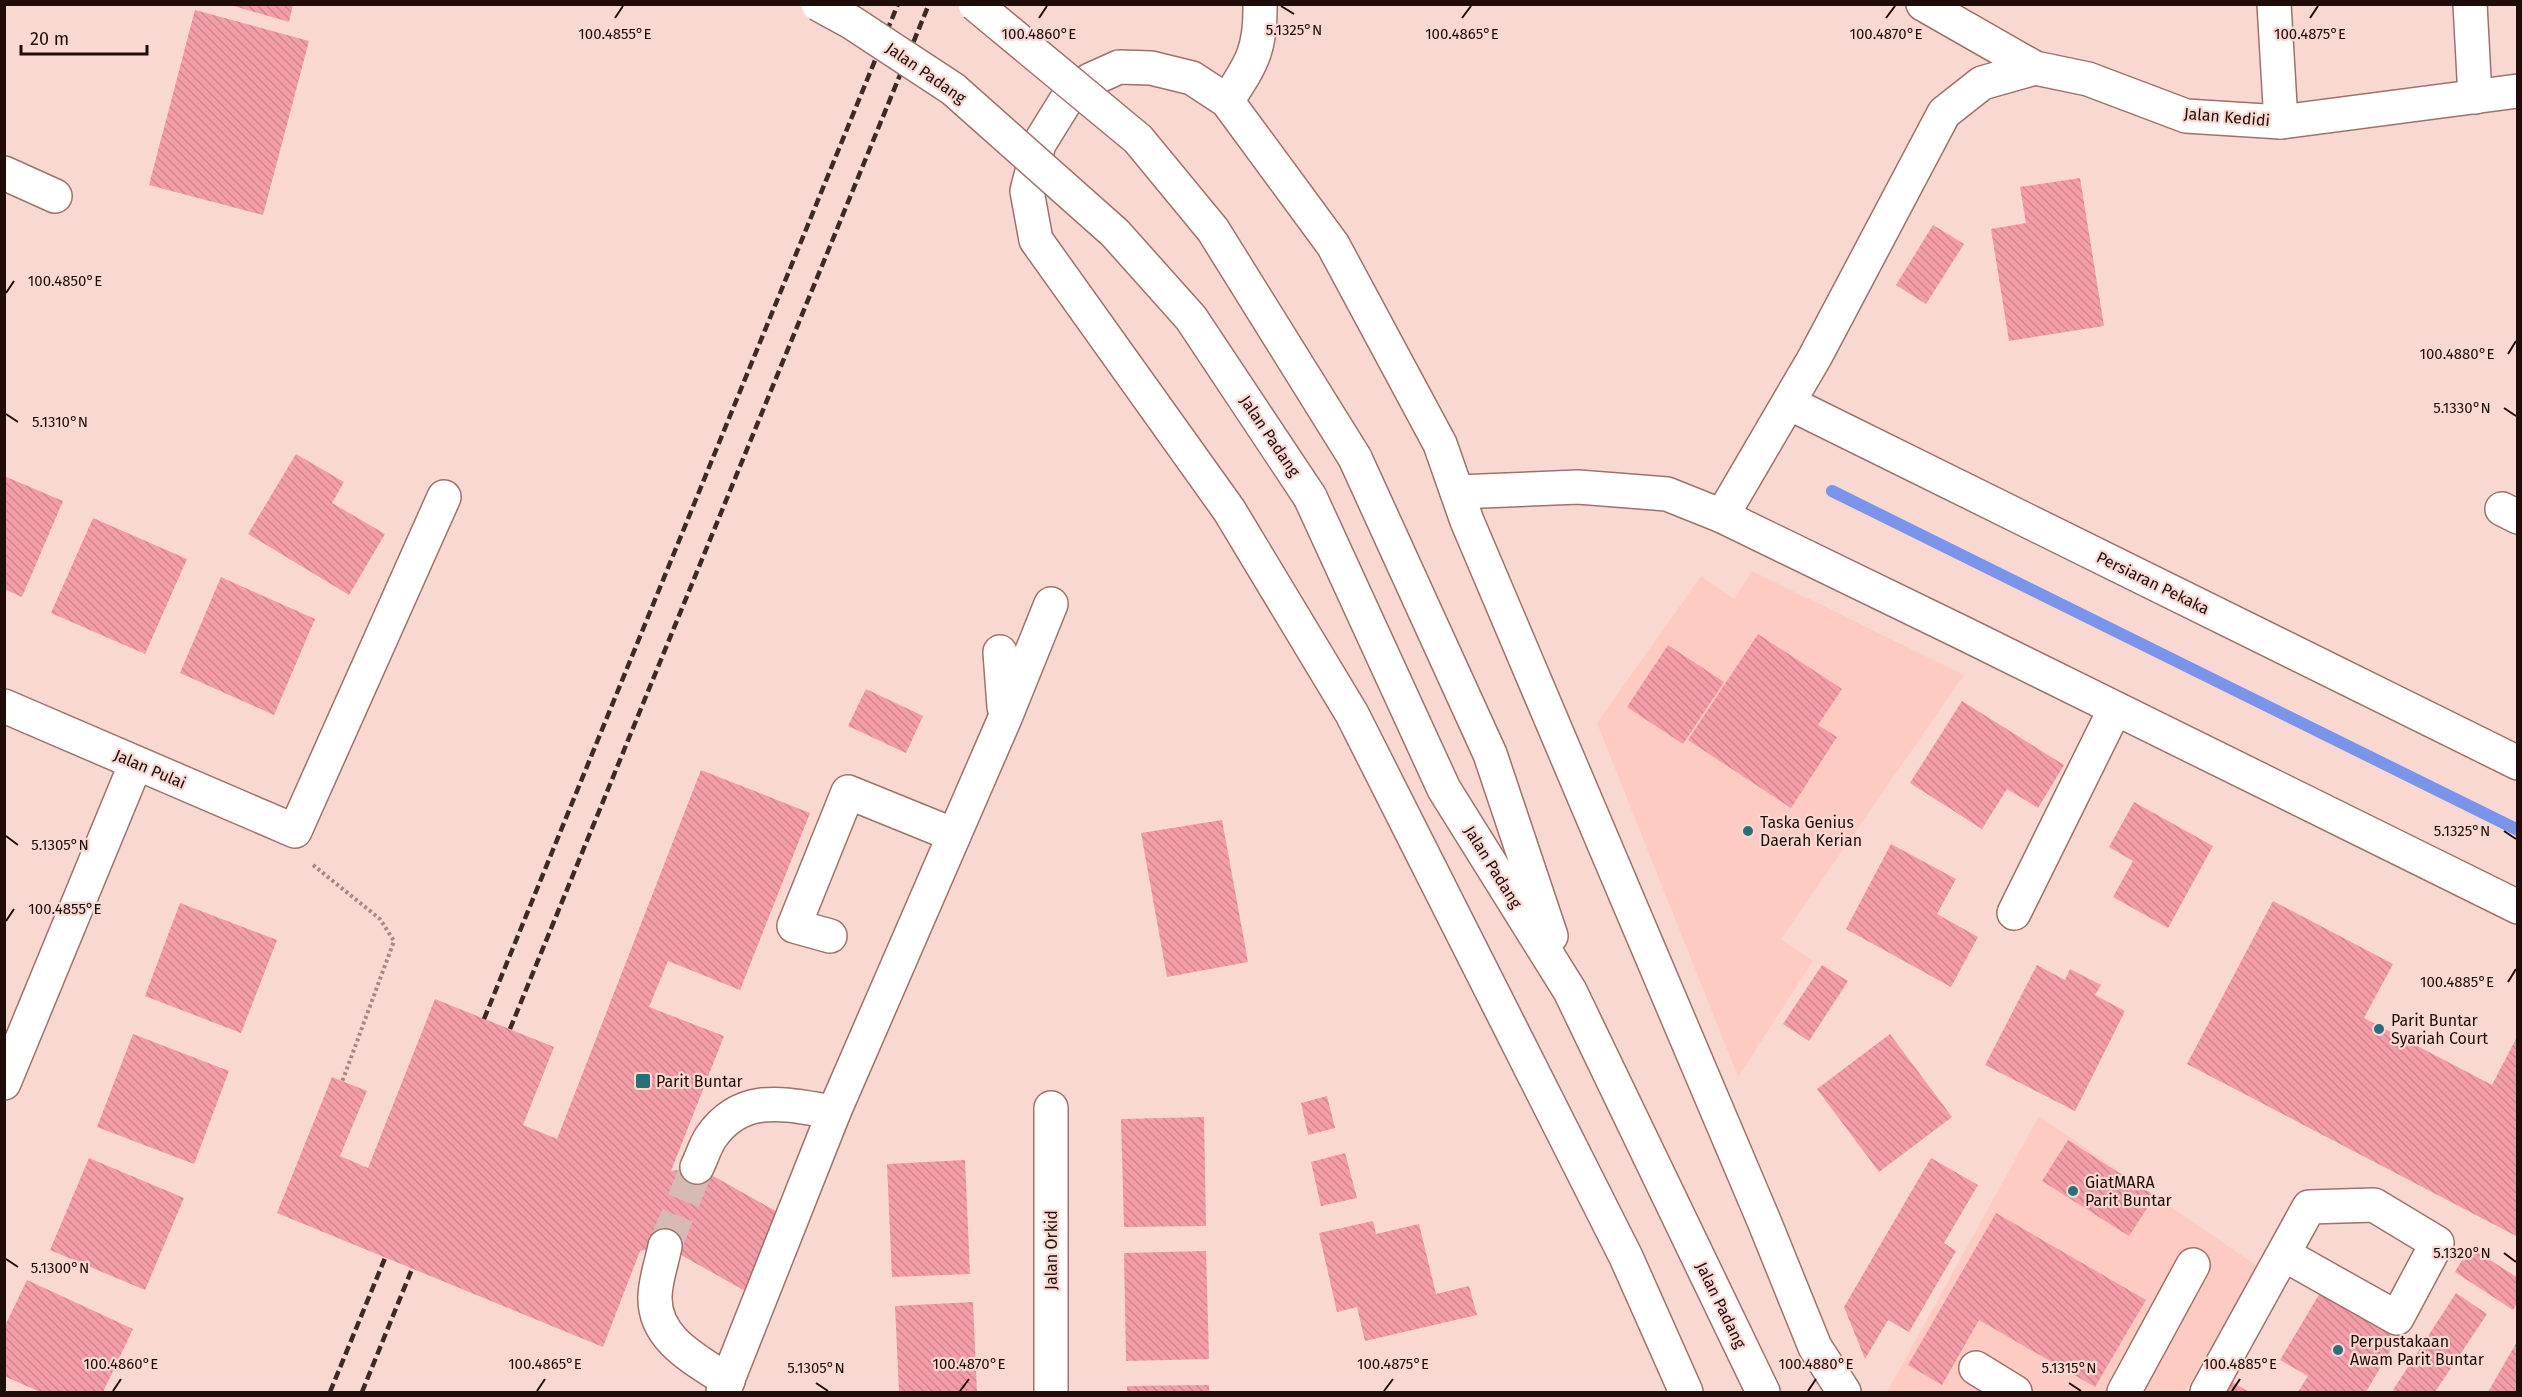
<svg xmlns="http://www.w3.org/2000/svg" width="2522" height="1397" font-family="'Fira Sans',sans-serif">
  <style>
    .built { fill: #fdcbc2 }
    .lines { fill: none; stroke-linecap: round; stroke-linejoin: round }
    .stream { stroke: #7b94eb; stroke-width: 12 }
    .building { fill: url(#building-back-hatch) }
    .minor-tunnel { stroke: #d8bab4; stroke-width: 33; stroke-dasharray: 33 16; stroke-linecap: butt }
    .minor-casing { stroke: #a07168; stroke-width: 36 }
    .path { stroke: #a48984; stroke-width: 4; stroke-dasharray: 3 3; stroke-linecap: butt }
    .minor { stroke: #fff; stroke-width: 33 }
    .rail { stroke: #3d2926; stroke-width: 4.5; stroke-dasharray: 9 4.5; stroke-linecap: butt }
    .minor-bridge-casing { stroke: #a07168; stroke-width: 36; stroke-linecap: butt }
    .minor-bridge { stroke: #fff; stroke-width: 33 }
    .ticks { fill: none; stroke: #1f0d0a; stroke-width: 2 }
    .poi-dot { fill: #286f7b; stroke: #f9d8d2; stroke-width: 2 }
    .labels { text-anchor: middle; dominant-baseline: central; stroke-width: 4.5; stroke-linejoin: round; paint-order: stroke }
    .street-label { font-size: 16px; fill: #1f0d0a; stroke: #f9d8d2 }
    .poi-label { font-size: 16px; fill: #1f0d0a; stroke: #f9d8d2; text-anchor: start }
    .ticks-label { font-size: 15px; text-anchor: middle; fill: #1f0d0a; stroke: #f9d8d2; stroke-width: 4.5; stroke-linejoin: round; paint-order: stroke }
  </style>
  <defs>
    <pattern id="building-back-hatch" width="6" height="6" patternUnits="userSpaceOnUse" patternTransform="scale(1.5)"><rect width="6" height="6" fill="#f49da9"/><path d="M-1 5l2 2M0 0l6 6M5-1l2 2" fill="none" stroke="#d18690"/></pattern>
  </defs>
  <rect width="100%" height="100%" fill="#f9d8d2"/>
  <g class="built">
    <polygon points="1752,571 1964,675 1781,939 1813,961 1738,1077 1597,723 1701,576 1734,599"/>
    <polygon points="2039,1116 2257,1266 2185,1392 1887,1392"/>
  </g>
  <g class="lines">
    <polyline class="stream" points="1832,491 2518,830"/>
  </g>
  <g class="building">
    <polygon points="227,4 293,4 289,22"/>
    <polygon points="195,10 309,41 263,215 149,185"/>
    <polygon points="2080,178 2104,326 2009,341 1991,229 2026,223 2020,187"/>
    <polygon points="1933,225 1964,244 1926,304 1896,285"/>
    <polygon points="296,454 344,482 332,503 385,534 349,595 248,534"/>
    <polygon points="4,476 63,501 22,597 4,589"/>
    <polygon points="93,518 187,559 145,654 51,613"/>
    <polygon points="221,577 315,619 274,715 180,673"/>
    <polygon points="1758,634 1842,689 1818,725 1837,737 1791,808 1688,740"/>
    <polygon points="1668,645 1724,682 1683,744 1627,707"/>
    <polygon points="866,689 923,716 906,753 848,726"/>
    <polygon points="1962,701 2064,765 2038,808 2007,789 1982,829 1910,783"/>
    <polygon points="701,770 810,813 740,990 668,961 649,1007 724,1036 671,1171 697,1167 779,1213 747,1292 665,1246 640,1251 603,1347 277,1213 332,1077 367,1091 340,1156 368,1168 435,999 554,1047 523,1125 557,1139"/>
    <polygon points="2134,802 2213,846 2168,928 2113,897 2133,861 2109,847"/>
    <polygon points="1222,820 1248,962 1167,977 1141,833"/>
    <polygon points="1891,844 1956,879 1937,914 1978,937 1951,987 1846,929"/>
    <polygon points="2273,901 2393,964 2364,1018 2492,1085 2518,1035 2518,1237 2187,1064"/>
    <polygon points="180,903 277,940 241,1033 145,996"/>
    <polygon points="1822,965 1848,981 1809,1041 1783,1024"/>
    <polygon points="2037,965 2065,980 2070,969 2101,985 2095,995 2125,1011 2075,1111 1985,1065"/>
    <polygon points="133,1034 229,1071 194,1164 97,1127"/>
    <polygon points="1890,1034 1952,1117 1879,1172 1817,1089"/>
    <polygon points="1327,1096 1335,1128 1308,1135 1301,1103"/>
    <polygon points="1204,1117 1206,1226 1124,1227 1121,1119"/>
    <polygon points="2068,1140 2155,1196 2129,1236 2042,1181"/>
    <polygon points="1345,1153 1357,1198 1321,1206 1311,1162"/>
    <polygon points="89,1158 184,1198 145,1290 50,1250"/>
    <polygon points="1931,1158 1978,1185 1944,1243 1956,1251 1909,1332 1888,1320 1865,1359 1844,1307"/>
    <polygon points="965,1160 970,1274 892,1277 887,1164"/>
    <polygon points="1996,1213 2146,1300 2095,1387 1979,1320 1942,1385 1908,1365"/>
    <polygon points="1373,1221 1376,1234 1419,1224 1436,1294 1469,1286 1477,1315 1365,1341 1357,1307 1337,1312 1319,1233"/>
    <polygon points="2470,1247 2518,1278 2518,1302 2513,1310 2455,1272"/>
    <polygon points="1206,1251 1209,1359 1126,1361 1124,1253"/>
    <polygon points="27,1280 133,1329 103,1392 40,1392 4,1376 4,1328"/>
    <polygon points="2320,1293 2397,1339 2366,1392 2298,1392 2308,1376 2280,1360"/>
    <polygon points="2456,1293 2487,1314 2435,1392 2397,1392 2393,1390"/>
    <polygon points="973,1302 977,1392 899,1392 895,1306"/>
    <polygon points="2518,1340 2518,1392 2488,1392"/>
    <polygon points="2227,1379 2249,1392 2219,1392"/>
    <polygon points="1209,1385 1209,1392 1127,1392 1127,1386"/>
  </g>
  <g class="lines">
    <polyline class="minor-tunnel" points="665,1246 697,1167"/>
    <defs>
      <g id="minor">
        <polyline points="1923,4 2035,68 2088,79 2186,116 2281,122 2518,91"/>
        <polyline points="2274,4 2281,122"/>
        <polyline points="2470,4 2475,97"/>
        <path d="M1227 101C1251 64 1261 51 1260 4"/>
        <polyline points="4,173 55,196"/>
        <polyline points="1789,403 2518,763"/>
        <polyline points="1355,458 1490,754 1551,936"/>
        <polyline points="1457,492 1578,487 1667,494 1722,516 1965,634 2518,907"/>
        <polyline points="1310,497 1444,789 1570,991 1763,1392"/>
        <polyline points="2502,509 2518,517"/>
        <polyline points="1722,516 1815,357 1944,113 1982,83 2035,68"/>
        <polyline points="1000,652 1004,707"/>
        <polyline points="4,706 295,831 444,497"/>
        <polyline points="2014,913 2115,709"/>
        <polyline points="830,936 794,926 848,792 954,835"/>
        <polyline points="4,1083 136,763"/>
        <polyline points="1051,1108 1051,1392"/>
        <path d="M697 1167C702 1157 705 1146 711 1137 743 1091 787 1105 834 1112"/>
        <path d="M665 1246C662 1262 655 1281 655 1297 654 1340 697 1360 728 1381"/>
        <polyline points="1976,1368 2015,1392"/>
        <polyline points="723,1392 834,1112 1005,718 1051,604"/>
        <polyline points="1686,1392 1626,1257 1352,714 1229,510 1036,240 1027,191 1039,144 1065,102 1090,80 1119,67 1151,68 1192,78 1227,101 1333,245 1440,444 1467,521 1764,1221 1815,1347 1844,1392"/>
        <polyline points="2124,1392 2193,1265"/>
        <polyline points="2207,1392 2309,1207 2374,1205 2437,1243 2397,1318 2283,1254"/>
      </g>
    </defs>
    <use href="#minor" class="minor-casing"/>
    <polyline class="path" points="313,865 380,919 394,941 342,1082"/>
    <use href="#minor" class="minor"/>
    <g class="rail">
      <polyline points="484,1019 898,4"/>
      <polyline points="510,1029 929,4"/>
      <polyline points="330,1392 385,1258"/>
      <polyline points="362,1392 412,1269"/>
    </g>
    <defs>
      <g id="minor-bridge">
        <polyline points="818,4 851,22 953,89 1115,233 1191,318 1310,497"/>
        <polyline points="975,4 1138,139 1213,230 1355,458"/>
      </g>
    </defs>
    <use href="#minor-bridge" class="minor-bridge-casing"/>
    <use href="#minor-bridge" class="minor-bridge"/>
  </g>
  <path class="ticks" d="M1281 6 1294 14M615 18 623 6M1039 18 1047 6M1462 18 1471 6M1886 18 1895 6M2310 18 2318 6M6 293 14 281M2508 354 2516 341M2504 408 2516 416M6 414 18 422M2504 831 2516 839M6 836 18 845M6 921 14 909M2508 982 2516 969M2504 1253 2516 1262M6 1259 18 1267M816 1383 828 1391M2069 1383 2081 1391M113 1391 121 1379M537 1391 545 1379M960 1391 969 1379M1384 1391 1393 1379M1808 1391 1816 1379M2232 1391 2240 1379"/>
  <g class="poi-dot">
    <circle cx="1748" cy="831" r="6"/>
    <circle cx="2379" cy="1029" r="6"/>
    <rect x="635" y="1073" width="16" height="16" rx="3"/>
    <circle cx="2073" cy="1191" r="6"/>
    <circle cx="2338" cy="1350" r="6"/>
  </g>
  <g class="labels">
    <g class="street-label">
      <text transform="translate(926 73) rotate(35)">Jalan Padang</text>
      <text transform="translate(2227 117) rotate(5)">Jalan Kedidi</text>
      <text transform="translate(1270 436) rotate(56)">Jalan Padang</text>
      <text transform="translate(2153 583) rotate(26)">Persiaran Pekaka</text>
      <text transform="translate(150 769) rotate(23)">Jalan Pulai</text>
      <text transform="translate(1493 867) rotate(58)">Jalan Padang</text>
      <text transform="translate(1051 1250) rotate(-90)">Jalan Orkid</text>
      <text transform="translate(1721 1305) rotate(64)">Jalan Padang</text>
    </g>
    <g class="poi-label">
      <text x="1760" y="822">Taska Genius<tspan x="1760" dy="18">Daerah Kerian</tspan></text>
      <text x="2391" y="1020">Parit Buntar<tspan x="2391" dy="18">Syariah Court</tspan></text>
      <text x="656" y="1081">Parit Buntar</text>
      <text x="2085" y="1182">GiatMARA<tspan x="2085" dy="18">Parit Buntar</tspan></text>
      <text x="2350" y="1341">Perpustakaan<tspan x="2350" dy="18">Awam Parit Buntar</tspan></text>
    </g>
  </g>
  <g class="ticks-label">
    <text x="1294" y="35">5.1325°N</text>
    <text x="615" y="39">100.4855°E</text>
    <text x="1039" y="39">100.4860°E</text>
    <text x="1462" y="39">100.4865°E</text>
    <text x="1886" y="39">100.4870°E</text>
    <text x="2310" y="39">100.4875°E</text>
    <text x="65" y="286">100.4850°E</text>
    <text x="2457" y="359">100.4880°E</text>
    <text x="2462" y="413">5.1330°N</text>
    <text x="60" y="427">5.1310°N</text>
    <text x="2462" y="836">5.1325°N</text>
    <text x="60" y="850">5.1305°N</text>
    <text x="65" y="914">100.4855°E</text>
    <text x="2457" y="987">100.4885°E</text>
    <text x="2462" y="1258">5.1320°N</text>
    <text x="60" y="1273">5.1300°N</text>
    <text x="121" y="1369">100.4860°E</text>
    <text x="545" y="1369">100.4865°E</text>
    <text x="969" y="1369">100.4870°E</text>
    <text x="1393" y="1369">100.4875°E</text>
    <text x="1816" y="1369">100.4880°E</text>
    <text x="2240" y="1369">100.4885°E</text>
    <text x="816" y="1373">5.1305°N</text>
    <text x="2069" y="1373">5.1315°N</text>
  </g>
  <rect width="2522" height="1397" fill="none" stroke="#1f0d0a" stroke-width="12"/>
  <path d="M21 45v9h126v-9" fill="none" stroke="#1f0d0a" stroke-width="3"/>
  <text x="30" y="45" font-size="18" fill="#1f0d0a" stroke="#f9d8d2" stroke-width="4.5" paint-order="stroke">20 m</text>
</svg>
